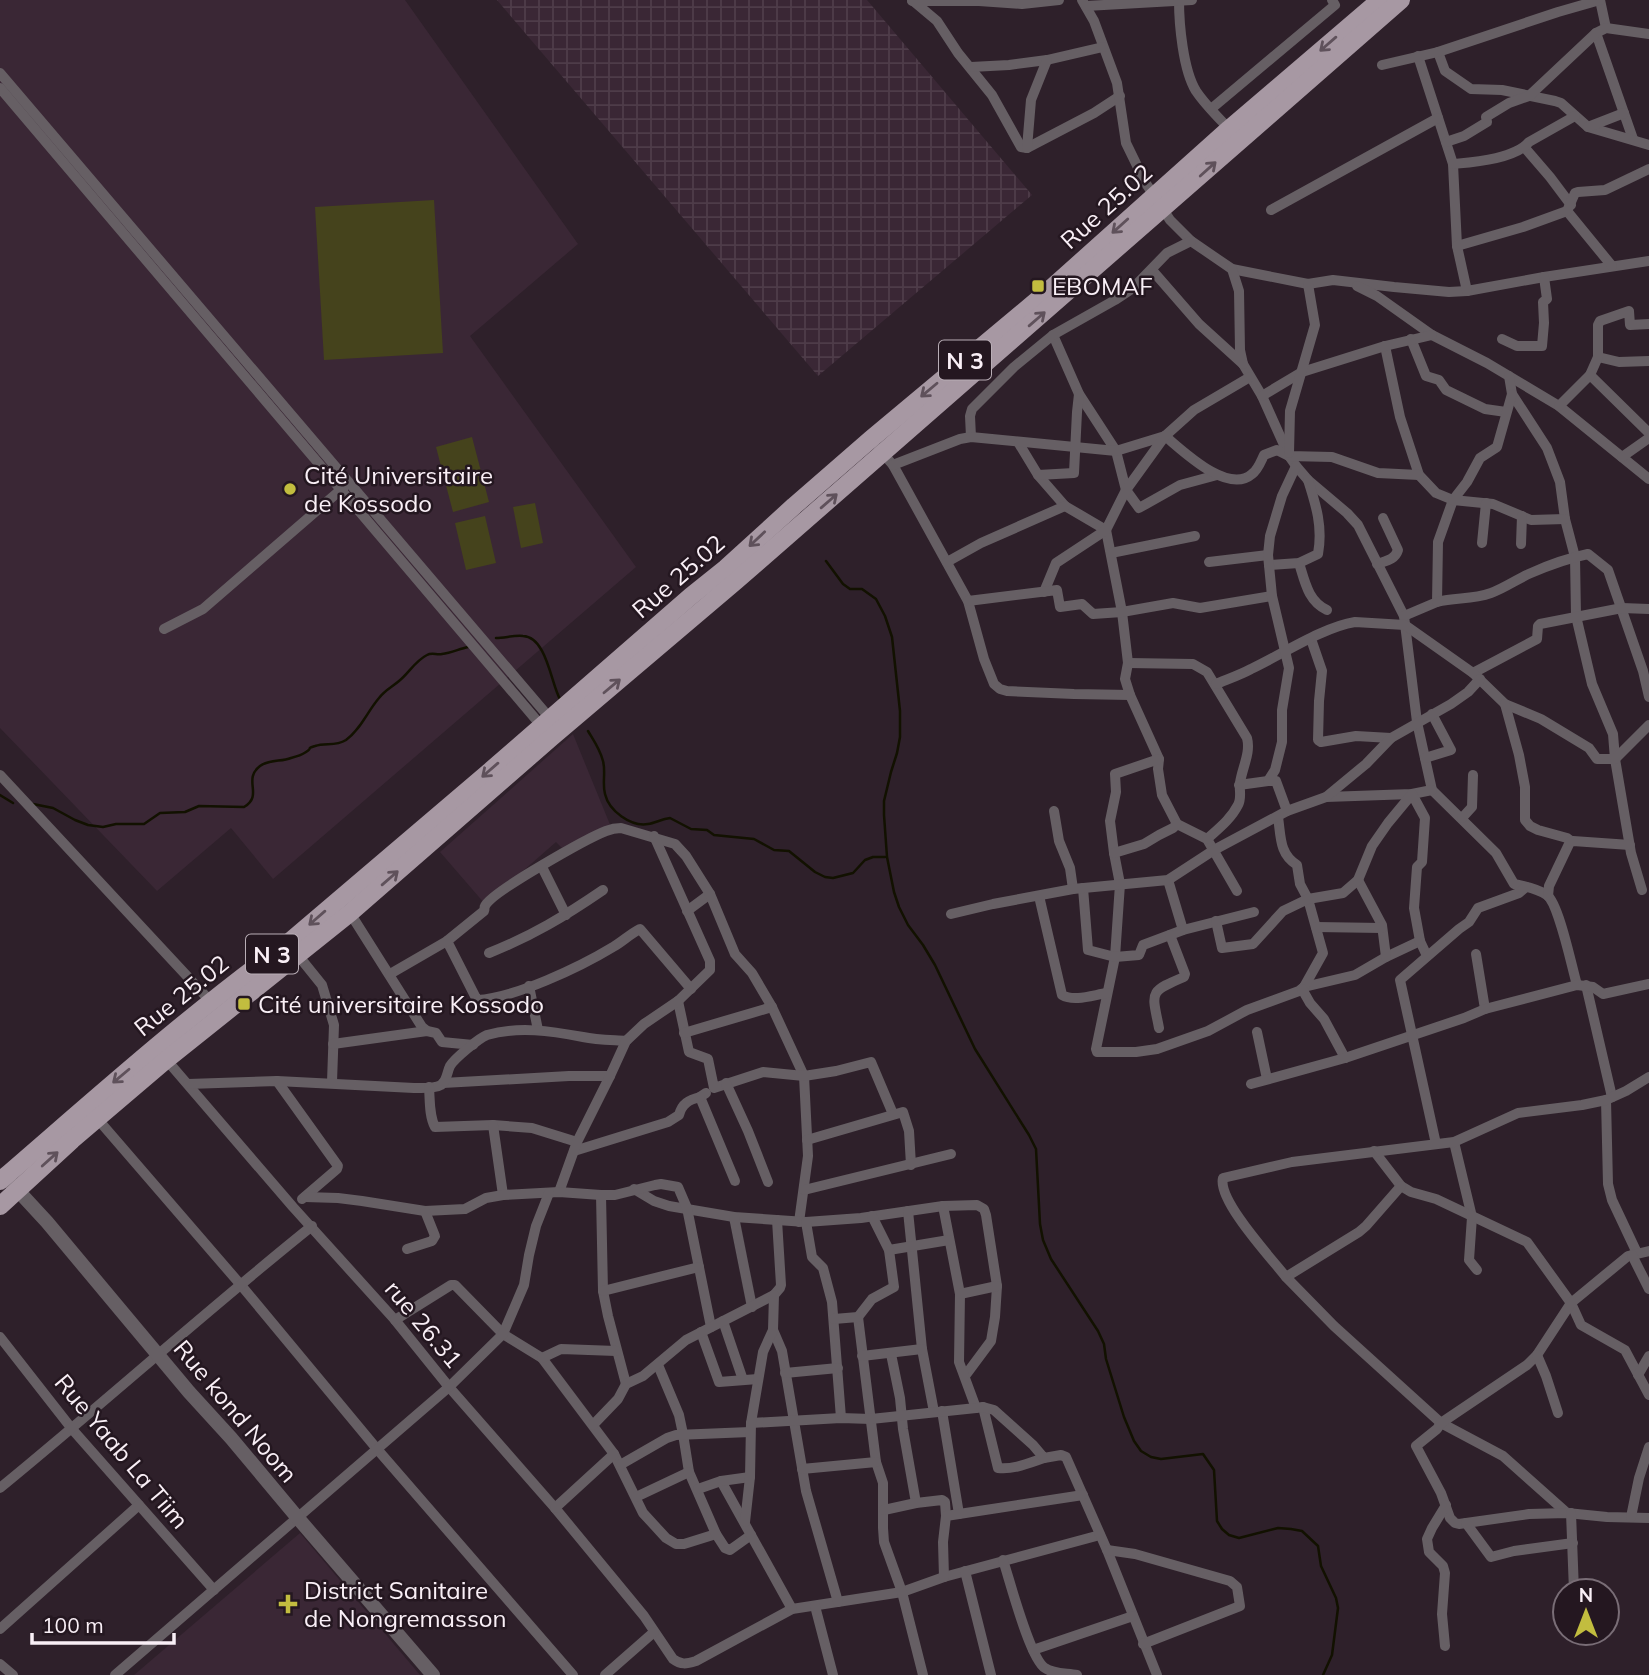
<svg xmlns="http://www.w3.org/2000/svg" width="1649" height="1675" font-family="Mulish,sans-serif">
  <style>
    .built { fill: #3a2735 }
    .industrial { fill: url(#industrial-grid) }
    .grass { fill: #45431c }
    .lines { fill: none; stroke-linecap: round; stroke-linejoin: round }
    .stream { stroke: #121100; stroke-width: 2.5 }
    .minor { stroke: #665f64; stroke-width: 10 }
    .tertiary { stroke: #665f64; stroke-width: 14 }
    .primary { stroke: #a798a3; stroke-width: 18 }
    .oneway { stroke: #5f515b }
    .poi-dot { fill: #c2bd3f; stroke: #241720; stroke-width: 2.5 }
    .labels { text-anchor: middle; dominant-baseline: central; stroke-width: 5; stroke-linejoin: round; paint-order: stroke }
    .shield { fill: #241720; stroke: #b9aeb6; stroke-width: 2 }
    .shield-label { font-size: 23px; font-weight: bold; fill: #f9eff6 }
    .street-label { font-size: 24px; fill: #f9eff6; stroke: #241720 }
    .poi-label { font-size: 24px; fill: #f9eff6; stroke: #241720; text-anchor: start }
  </style>
  <defs>
    <pattern id="industrial-grid" width="8" height="8" patternUnits="userSpaceOnUse" patternTransform="scale(1.75)"><rect width="8" height="8" fill="#3a2735"/><path d="M0 4h8M4 0v8" fill="none" stroke="#4e3c49"/></pattern>
  </defs>
  <rect width="100%" height="100%" fill="#2e202a"/>
  <g class="built">
    <polygon points="0,0 405,0 578,244 470,336 636,567 273,879 231,828 157,891 0,728"/>
    <polygon points="573,734 611,827 562,848 556,842 485,904 440,852"/>
    <polygon points="300,1533 420,1675 134,1675"/>
  </g>
  <polygon class="industrial" points="497,0 867,0 1032,195 818,376"/>
  <g class="grass">
    <polygon points="434,200 443,353 324,360 315,207"/>
    <polygon points="472,437 489,502 453,512 436,447"/>
    <polygon points="535,503 543,543 521,548 513,507"/>
    <polygon points="485,516 496,563 466,570 455,523"/>
  </g>
  <g class="lines">
    <g class="stream">
      <polyline points="826,561 843,584 850,589 862,589 876,599 885,616 892,637 900,711 900,737 897,753 891,772 884,801 884,815 887,857 894,892 899,907 908,925 923,945 935,965 975,1049 1029,1135 1036,1149 1040,1224 1043,1240 1051,1259 1098,1331 1104,1344 1106,1359 1124,1417 1134,1441 1141,1451 1151,1457 1161,1459 1203,1454 1214,1470 1217,1521 1222,1529 1229,1535 1239,1538 1278,1528 1291,1529 1302,1531 1318,1546 1321,1566 1336,1598 1338,1608 1332,1655 1323,1675"/>
      <path d="M496 638C505 638 514 635 523 636 547 637 551 684 560 699"/>
      <path d="M588 731C594 741 600 749 603 761 606 772 602 783 605 794 609 811 631 827 648 824 655 823 662 819 670 818L691 829 707 830 714 835 754 839 774 850 789 851 815 872 825 877 833 878 853 873 865 860 873 857H885"/>
      <polyline points="0,795 13,803"/>
      <path d="M33 804 53 808 75 820 88 825 103 827 116 824H144L160 813 185 812 199 806 244 807C264 795 242 780 260 766 270 759 281 762 291 758 295 757 303 754 306 752 314 747 305 749 315 746 325 742 335 747 346 740 361 729 367 712 379 698 385 690 392 687 399 681 409 673 415 661 427 655 432 652 436 655 442 654 451 653 459 649 468 647"/>
    </g>
    <g class="minor">
      <polyline points="912,0 937,21 958,53 992,95 1021,147 1027,148 1094,113 1120,96"/>
      <polyline points="1082,0 1094,21 1117,83 1126,143 1145,182 1170,220 1191,241 1232,269 1308,284 1333,280 1394,287 1449,292 1467,291 1544,277 1649,261"/>
      <path d="M1179 0C1179 24 1183 70 1196 91 1206 106 1220 119 1232 132"/>
      <polyline points="1600,0 1606,28"/>
      <polyline points="912,1 979,1 1022,4 1059,0"/>
      <polyline points="1086,6 1192,0"/>
      <polyline points="1596,33 1633,139"/>
      <polyline points="1438,52 1445,71 1471,89 1502,90 1555,101 1561,103 1588,127 1649,145"/>
      <polyline points="1418,56 1453,164 1457,246 1467,291"/>
      <polyline points="1382,65 1438,52 1558,12 1600,0"/>
      <polyline points="971,67 1009,65 1047,60 1103,47"/>
      <polyline points="0,73 554,723"/>
      <polyline points="0,88 544,729"/>
      <polyline points="1211,109 1335,5 1332,0"/>
      <polyline points="1588,127 1624,113"/>
      <polyline points="1446,142 1464,136 1487,122 1486,117 1509,103 1529,96 1596,33 1606,28 1649,34"/>
      <polyline points="1027,148 1031,100 1047,60"/>
      <polyline points="1525,148 1550,177 1571,205"/>
      <path d="M1453 164C1473 162 1515 159 1529 142L1575 116"/>
      <polyline points="1271,210 1438,118"/>
      <polyline points="1567,211 1612,266"/>
      <polyline points="1457,246 1523,227 1567,211 1575,193 1578,192 1605,190 1649,169"/>
      <path d="M1232 269 1239 291 1240 350 1243 364 1262 396 1289 456 1296 466 1308 480 1347 513 1358 525 1404 616 1417 722 1432 790 1496 853 1514 884C1525 886 1538 889 1547 895 1559 904 1572 968 1577 985"/>
      <polyline points="1152,270 1199,324 1243,364"/>
      <polyline points="1357,286 1377,296 1432,335 1487,363 1559,406 1649,479"/>
      <polyline points="1053,335 1079,394 1116,451 1126,490 1139,508 1180,485 1217,475"/>
      <polyline points="1411,339 1426,376 1439,380 1446,390 1485,409 1506,412"/>
      <polyline points="1502,339 1517,346 1542,346 1544,323 1543,302 1547,299 1544,277"/>
      <polyline points="1385,346 1400,417 1419,475 1436,493 1453,500 1438,542 1437,602 1404,616"/>
      <polyline points="1598,357 1619,362 1649,361"/>
      <polyline points="1590,375 1649,433"/>
      <polyline points="1509,376 1512,394 1547,448 1560,482 1565,519 1575,557 1576,616 1592,684 1613,734 1615,759 1631,853 1642,890"/>
      <polyline points="1512,394 1497,447 1480,458 1467,482 1453,500 1493,504 1531,520 1565,519"/>
      <polyline points="1262,396 1302,372 1385,346 1432,335"/>
      <polyline points="1559,406 1590,375 1598,357 1598,325 1600,321 1629,311 1630,325 1649,324"/>
      <path d="M1165 436C1183 451 1228 495 1252 474 1258 470 1261 461 1264 455L1277 450 1289 456 1332 457 1378 473 1419 475"/>
      <polyline points="971,437 970,416 972,409 1014,367 1053,335 1115,300 1133,288 1167,253 1191,241"/>
      <polyline points="1018,442 1038,475 1065,506 1106,530 1122,612 1128,663 1125,679 1130,695 1159,759 1158,769 1162,795 1177,824 1207,839 1237,891"/>
      <polyline points="879,449 893,465 968,601 984,659 994,684 1000,689 1007,691 1074,694 1130,695"/>
      <polyline points="1289,453 1290,411 1315,325 1308,284"/>
      <polyline points="1622,457 1649,438"/>
      <polyline points="893,465 960,439 971,437 1116,451 1165,436"/>
      <polyline points="1038,475 1074,473 1077,412 1079,394"/>
      <polyline points="1482,543 1486,503"/>
      <polyline points="1521,544 1522,516"/>
      <polyline points="1111,553 1195,536"/>
      <polyline points="947,562 981,543 1065,506"/>
      <polyline points="1209,562 1268,555"/>
      <path d="M1299 563C1305 582 1308 601 1327 610"/>
      <path d="M1377 564C1385 561 1395 560 1398 550L1383 518"/>
      <path d="M1269 565 1299 563 1318 554C1323 527 1316 505 1308 480"/>
      <polyline points="1044,592 1056,563 1106,530 1126,490 1165,436 1194,410 1250,377"/>
      <polyline points="968,601 1057,590 1060,607 1082,604 1093,614 1122,612 1173,603 1200,608 1272,596"/>
      <path d="M1437 602C1456 597 1471 600 1491 593 1505 588 1517 579 1531 573 1549 565 1569 558 1588 554L1608 570 1643 671 1649 697"/>
      <polyline points="164,629 203,609 344,487"/>
      <polyline points="1311,639 1322,671 1319,701 1318,740 1321,742 1356,736 1391,738"/>
      <path d="M1128 663 1193 664 1207 672 1247 738C1251 753 1242 768 1240 783 1239 790 1242 798 1238 805 1231 819 1218 829 1207 839"/>
      <polyline points="1473,673 1537,639 1538,626 1540,624 1622,608 1649,609"/>
      <path d="M1216 684C1228 679 1240 675 1251 669 1281 655 1323 627 1355 622L1405 625 1473 673 1505 704 1541 719 1589 748 1597 759H1615L1649 725"/>
      <polyline points="1505,704 1519,755 1525,787 1525,820 1530,826 1538,830 1567,838 1571,841"/>
      <polyline points="1425,758 1451,750 1432,714"/>
      <polyline points="1159,759 1115,774 1116,792 1110,821 1114,853 1120,884 1115,957 1096,1049 1097,1052 1136,1052 1157,1049 1208,1031 1247,1010 1299,991 1304,987 1355,975 1386,957 1420,941"/>
      <polyline points="0,775 213,1004"/>
      <polyline points="1239,785 1268,781"/>
      <polyline points="1326,797 1412,794 1432,790"/>
      <polyline points="1054,811 1059,841 1070,868 1073,889"/>
      <polyline points="1287,811 1276,781 1268,781 1275,770 1282,742 1282,710 1289,668 1272,596 1268,555 1270,536 1282,496 1296,466"/>
      <path d="M1278 817C1281 836 1279 854 1297 865L1300 884 1308 899 1323 953 1304 987"/>
      <polyline points="1462,818 1472,807 1473,775"/>
      <polyline points="1114,853 1144,844 1159,835 1173,828 1177,824"/>
      <polyline points="542,867 566,915"/>
      <polyline points="1168,880 1183,930"/>
      <polyline points="1358,880 1382,925 1386,957"/>
      <polyline points="1083,888 1088,950 1115,957 1139,955 1143,945 1183,930 1254,912"/>
      <path d="M1039 896 1062 995C1074 1002 1093 995 1107 993"/>
      <polyline points="1548,896 1549,886 1570,842 1573,841 1630,845"/>
      <polyline points="687,911 710,894"/>
      <polyline points="350,913 422,1027 427,1031 436,1033 442,1042 473,1045"/>
      <polyline points="951,914 993,904 1073,889 1168,880 1214,850 1287,811 1326,797 1366,764 1391,738 1451,704 1468,692 1480,679"/>
      <polyline points="1216,921 1222,948 1253,944 1283,911 1308,899 1343,893 1358,880 1372,846 1388,823 1412,794 1425,818 1422,862 1417,867 1414,908 1420,941 1427,956"/>
      <polyline points="1316,927 1382,928"/>
      <path d="M447 941 477 1000C515 998 580 967 613 947 622 942 630 934 640 929L691 989"/>
      <path d="M489 953C532 936 565 916 603 890"/>
      <polyline points="297,954 322,985 334,1025 332,1082"/>
      <polyline points="1476,954 1485,1009"/>
      <path d="M390 974 447 941 484 911C485 909 484 907 485 906 491 892 588 838 606 831 611 829 615 828 621 828L675 844 686 856 710 894 735 954 752 973 772 1007 804 1076 808 1156 799 1222"/>
      <polyline points="1586,985 1612,1097"/>
      <polyline points="529,986 538,1030"/>
      <polyline points="1302,989 1310,1003 1324,1019 1345,1058"/>
      <polyline points="678,1001 689,1052 708,1059 714,1088 763,1072 804,1076 836,1071 871,1062 893,1114"/>
      <path d="M1159 1028C1152 992 1148 992 1184 977L1185 974 1170 935"/>
      <polyline points="1257,1032 1267,1079"/>
      <polyline points="684,1033 772,1007"/>
      <polyline points="333,1044 427,1031"/>
      <path d="M164 1057 293 1207 395 1320 449 1387 555 1508 644 1616 673 1659C681 1665 686 1664 696 1661L792 1609 902 1592 944 1577 1100 1535"/>
      <polyline points="277,1081 338,1166 337,1169 302,1199"/>
      <polyline points="443,1083 569,1076 610,1076"/>
      <polyline points="726,1083 748,1131 768,1182"/>
      <path d="M188 1084 277 1081 414 1088C422 1088 434 1089 441 1085 447 1081 447 1072 450 1066 454 1059 479 1038 487 1035 519 1026 551 1031 583 1037 597 1040 612 1040 626 1041"/>
      <polyline points="1251,1084 1345,1058 1464,1018 1485,1009 1577,985 1593,987 1603,994 1649,984"/>
      <path d="M429 1087C430 1100 429 1116 435 1127L493 1125 532 1128 577 1142"/>
      <polyline points="706,1093 700,1097 735,1181"/>
      <polyline points="1606,1100 1608,1184 1612,1200 1637,1253"/>
      <polyline points="95,1116 240,1284 377,1449 573,1675"/>
      <polyline points="493,1125 503,1195"/>
      <polyline points="807,1140 903,1112 909,1131 911,1165"/>
      <polyline points="1454,1142 1472,1217 1469,1260 1477,1270"/>
      <polyline points="1436,1144 1400,980 1459,929 1469,922 1478,908 1519,893 1526,887"/>
      <path d="M574 1151 668 1122 679 1115C682 1103 689 1100 700 1097"/>
      <polyline points="1374,1151 1401,1186 1411,1192 1436,1199 1527,1242 1571,1303 1581,1325 1625,1350 1649,1395"/>
      <polyline points="1401,1186 1366,1226 1359,1232 1286,1277 1334,1326 1441,1423 1503,1456 1567,1513"/>
      <polyline points="634,1189 654,1201 669,1206 734,1217 806,1222 861,1218 943,1206 977,1205 984,1209 986,1215 997,1286 995,1317 991,1341 965,1376"/>
      <polyline points="804,1190 951,1154"/>
      <polyline points="559,1192 577,1142 610,1076 626,1041 644,1024 678,1001 710,970 710,961 654,836"/>
      <polyline points="601,1195 603,1291 608,1316 626,1384"/>
      <polyline points="305,1197 338,1198 362,1201 425,1211 465,1209 486,1198 503,1195 559,1192 601,1195 615,1195 655,1185 661,1184 678,1187 687,1208 711,1327"/>
      <polyline points="943,1206 960,1294 959,1362 976,1408"/>
      <polyline points="908,1211 922,1349 934,1412"/>
      <polyline points="734,1217 752,1307"/>
      <polyline points="806,1222 812,1257 823,1268 832,1302 841,1418"/>
      <polyline points="407,1249 432,1241 435,1236 425,1211"/>
      <polyline points="889,1250 949,1240"/>
      <polyline points="1649,1251 1628,1256 1571,1303 1537,1355 1527,1365 1441,1423 1437,1429 1416,1446 1441,1493 1450,1518 1455,1523 1459,1524 1529,1514 1567,1513 1607,1517 1649,1518"/>
      <polyline points="1632,1255 1649,1289"/>
      <path d="M1286 1277C1272 1259 1217 1200 1223 1178L1292 1162 1454 1142 1518 1113 1582 1105 1606 1100 1626 1091 1649 1077"/>
      <polyline points="603,1291 699,1267"/>
      <polyline points="960,1294 997,1286"/>
      <polyline points="858,1317 876,1462 883,1483 883,1528 884,1542 902,1592 923,1675"/>
      <polyline points="834,1319 858,1317 872,1299 894,1287 889,1250 872,1216"/>
      <polyline points="395,1320 451,1285 455,1285 503,1334 542,1358 614,1454 643,1513 666,1538 676,1544 684,1544 716,1534"/>
      <polyline points="723,1321 743,1380"/>
      <polyline points="773,1330 782,1351 806,1491 838,1602"/>
      <polyline points="701,1332 719,1382 758,1379"/>
      <polyline points="0,1337 72,1429 214,1590"/>
      <polyline points="891,1354 900,1398 903,1429 916,1503"/>
      <polyline points="1537,1355 1546,1376 1558,1413"/>
      <polyline points="862,1356 922,1349"/>
      <polyline points="542,1358 561,1349 616,1351"/>
      <polyline points="658,1365 679,1415 683,1434 689,1472 716,1534 725,1548 730,1550 751,1535"/>
      <polyline points="785,1373 838,1368"/>
      <polyline points="1638,1375 1649,1356"/>
      <path d="M983 1407 998 1468C1013 1470 1029 1463 1044 1458"/>
      <polyline points="942,1411 959,1514"/>
      <polyline points="751,1423 841,1418 871,1419 976,1408 983,1407 994,1410 1033,1445 1044,1458 1061,1455 1066,1457 1107,1550 1157,1675"/>
      <polyline points="593,1425 618,1399 626,1384 643,1376 686,1340 774,1295 780,1288 781,1285 777,1220"/>
      <polyline points="620,1465 667,1438 676,1435 750,1432"/>
      <polyline points="802,1469 876,1462"/>
      <polyline points="721,1481 792,1609"/>
      <path d="M0 1488C105 1402 206 1311 312 1226"/>
      <polyline points="698,1489 721,1481 750,1477"/>
      <polyline points="636,1497 689,1472"/>
      <polyline points="555,1508 614,1454"/>
      <polyline points="884,1510 916,1503 942,1500 945,1502 946,1516"/>
      <polyline points="1571,1513 1574,1591"/>
      <polyline points="1631,1517 1639,1478 1649,1447"/>
      <polyline points="745,1522 750,1477 751,1423 763,1352 773,1330 774,1295"/>
      <polyline points="1466,1523 1491,1557 1514,1551 1573,1543"/>
      <polyline points="1107,1550 1135,1554 1230,1581 1237,1587 1240,1606 1143,1644"/>
      <path d="M1003 1560C1010 1581 1030 1659 1045 1668 1053 1674 1067 1673 1077 1675"/>
      <polyline points="965,1571 991,1675"/>
      <polyline points="944,1577 943,1542 946,1516 1083,1495"/>
      <polyline points="815,1606 833,1675"/>
      <polyline points="0,1629 139,1505"/>
      <polyline points="1445,1646 1442,1614 1445,1573 1443,1566 1429,1552 1427,1539 1432,1528 1446,1505"/>
      <polyline points="1033,1650 1133,1616"/>
      <polyline points="0,1664 13,1675"/>
      <polyline points="115,1675 449,1387 503,1334 524,1285 529,1255 536,1226 549,1193"/>
      <polyline points="605,1675 654,1632"/>
    </g>
    <polyline class="tertiary" points="11,1183 47,1222 189,1392 231,1438 297,1517 433,1675"/>
    <g class="primary">
      <path d="M0 1181C94 1100 187 1016 288 943L490 771 691 596 726 568 794 506 871 439 1047 292 1229 129 1380 0"/>
      <polyline points="0,1206 72,1140 166,1060 350,913 552,737 736,581 1401,0"/>
    </g>
  </g>
  <defs><path id="oneway-shaft" d="M-6 0H5M1.5-3L5.5 0L1.5 3" fill="none" stroke-width="1.6" stroke-linecap="round" stroke-linejoin="round" transform="scale(1.75)"/></defs>
  <g class="oneway">
    <use href="#oneway-shaft" transform="translate(1328 44) rotate(139)"/>
    <use href="#oneway-shaft" transform="translate(1208 169) rotate(-42)"/>
    <use href="#oneway-shaft" transform="translate(1120 226) rotate(138)"/>
    <use href="#oneway-shaft" transform="translate(1037 319) rotate(-41)"/>
    <use href="#oneway-shaft" transform="translate(929 390) rotate(140)"/>
    <use href="#oneway-shaft" transform="translate(829 501) rotate(-41)"/>
    <use href="#oneway-shaft" transform="translate(757 539) rotate(137)"/>
    <use href="#oneway-shaft" transform="translate(612 686) rotate(-40)"/>
    <use href="#oneway-shaft" transform="translate(490 770) rotate(139)"/>
    <use href="#oneway-shaft" transform="translate(390 878) rotate(-41)"/>
    <use href="#oneway-shaft" transform="translate(317 918) rotate(139)"/>
    <use href="#oneway-shaft" transform="translate(121 1076) rotate(140)"/>
    <use href="#oneway-shaft" transform="translate(50 1159) rotate(-42)"/>
  </g>
  <g class="poi-dot">
    <rect x="1031" y="279" width="14" height="14" rx="3.5"/>
    <circle cx="290" cy="489" r="7"/>
    <rect x="237" y="997" width="14" height="14" rx="3.5"/>
    <path d="M284.5 1593.5h7v7h7v7h-7v7h-7v-7h-7v-7h7z"/>
  </g>
  <g class="labels">
    <g class="shield">
      <rect x="939" y="340.5" width="52" height="39" rx="5"/>
      <rect x="246" y="934.5" width="52" height="39" rx="5"/>
    </g>
    <g class="shield-label">
      <text x="965" y="360">N 3</text>
      <text x="272" y="954">N 3</text>
    </g>
    <g class="street-label">
      <text transform="translate(1106 206) rotate(-42)">Rue 25.02</text>
      <text transform="translate(678 576) rotate(-41)">Rue 25.02</text>
      <text transform="translate(181 995) rotate(-39)">Rue 25.02</text>
      <text transform="translate(424 1324) rotate(50)">rue 26.31</text>
      <text transform="translate(236 1411) rotate(50)">Rue kond Noom</text>
      <text transform="translate(122 1451) rotate(50)">Rue Yaab La Tiim</text>
    </g>
    <g class="poi-label">
      <text x="1052" y="286">EBOMAF</text>
      <text x="304" y="475">Cité Universitaire<tspan x="304" dy="28">de Kossodo</tspan></text>
      <text x="258" y="1004">Cité universitaire Kossodo</text>
      <text x="304" y="1590">District Sanitaire<tspan x="304" dy="28">de Nongremasson</tspan></text>
    </g>
  </g>
  <g transform="translate(1586 1612)"><circle r="33" fill="#241720" stroke="#796d76" stroke-width="2"/>
  <path d="M0-5L12 26L0 18L-12 26Z" fill="#c2bd3f"/>
  <text y="-10" font-size="19" font-weight="bold" text-anchor="middle" fill="#f9eff6">N</text>
  </g>
  <path d="M32 1633v10h142v-10" fill="none" stroke="#f9eff6" stroke-width="3.5"/>
  <text x="42" y="1633" font-size="21" fill="#f9eff6" stroke="#241720" stroke-width="5" paint-order="stroke">100 m</text>
</svg>
